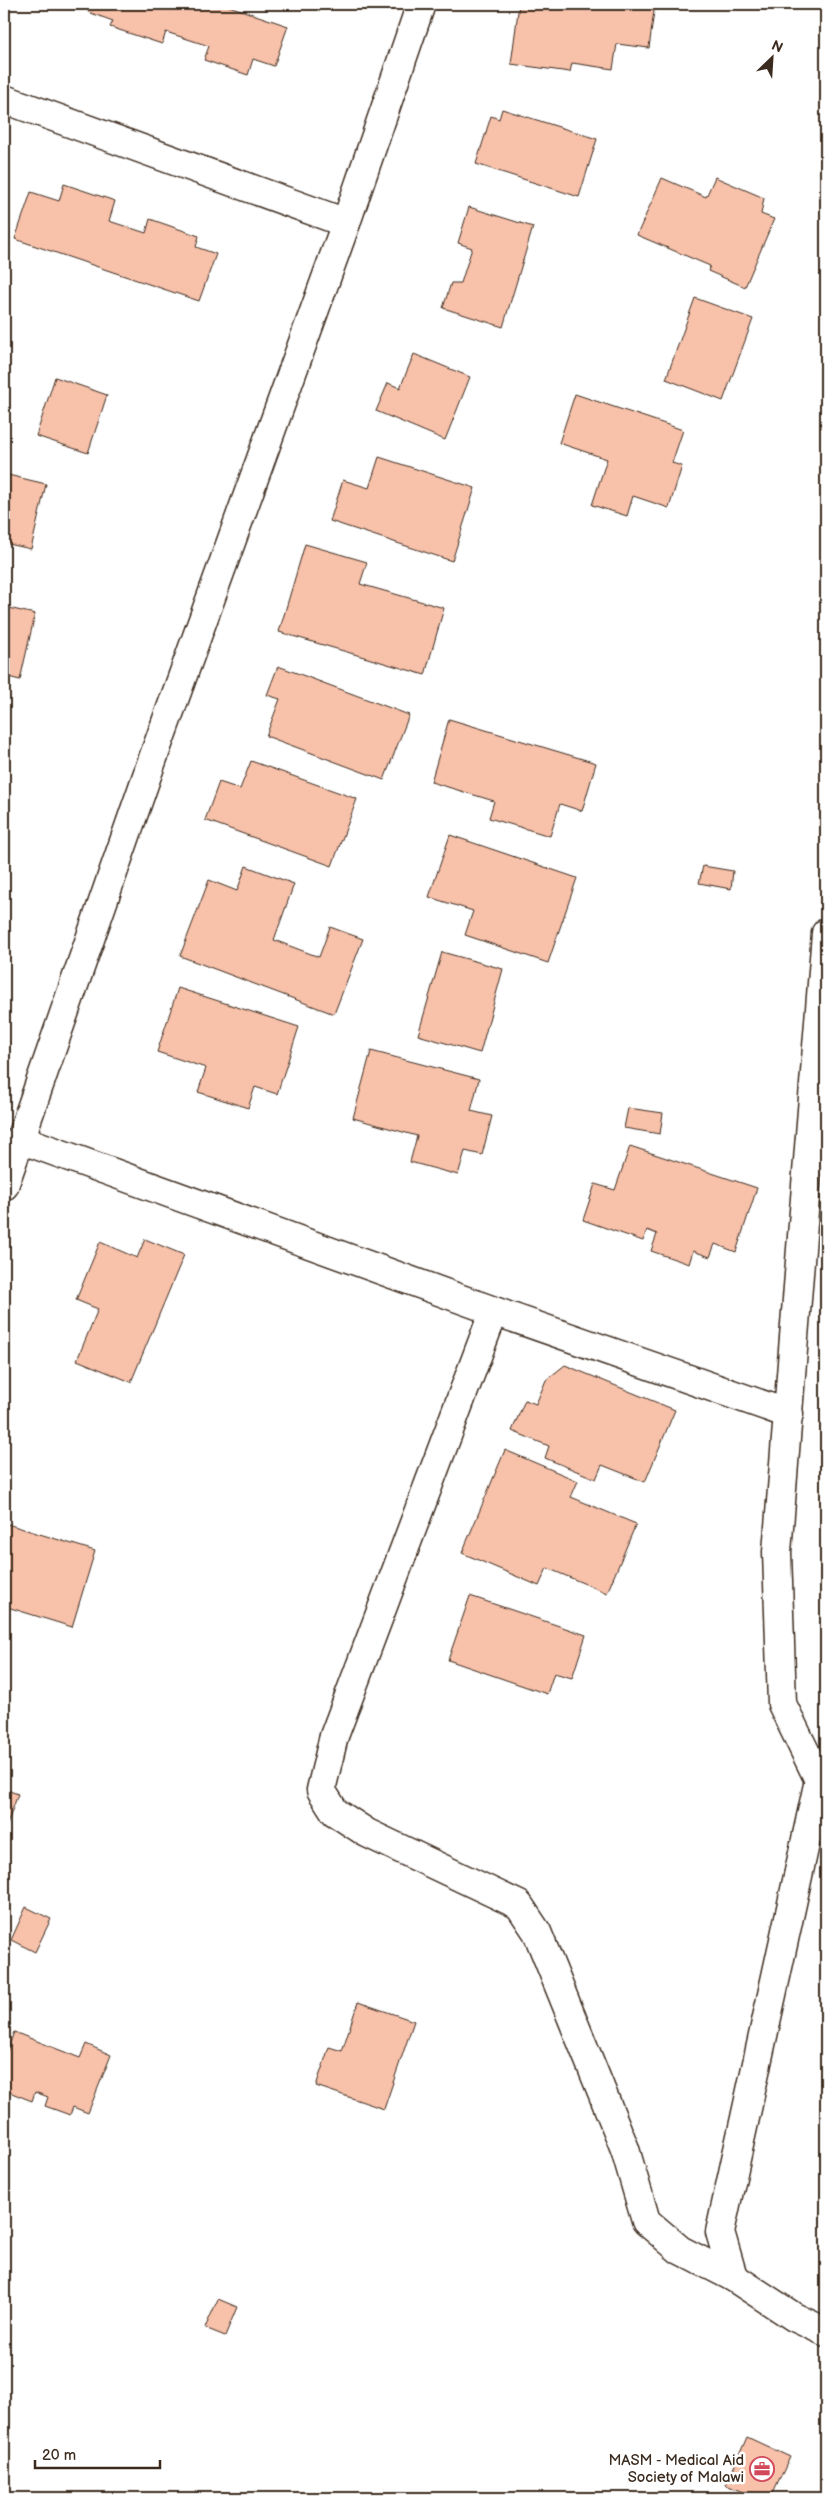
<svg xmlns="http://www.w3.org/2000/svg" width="830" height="2502" font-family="'Balsamiq Sans',sans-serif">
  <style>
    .building { fill: #f7c1aa; stroke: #3b2a1e }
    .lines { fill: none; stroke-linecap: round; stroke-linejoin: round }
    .street-casing { stroke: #3b2a1e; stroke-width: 31 }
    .street { stroke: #fff; stroke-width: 28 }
    .labels { text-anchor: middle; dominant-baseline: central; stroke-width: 5; stroke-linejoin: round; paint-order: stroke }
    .poi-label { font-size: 15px; fill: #3b2a1e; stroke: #fff; text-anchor: end }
  </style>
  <rect width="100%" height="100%" fill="#fff"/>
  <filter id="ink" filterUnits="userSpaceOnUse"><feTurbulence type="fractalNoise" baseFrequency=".02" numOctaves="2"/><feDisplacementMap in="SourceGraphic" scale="10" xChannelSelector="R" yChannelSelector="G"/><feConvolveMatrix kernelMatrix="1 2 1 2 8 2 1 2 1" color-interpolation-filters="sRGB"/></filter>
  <g filter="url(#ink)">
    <g class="building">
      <polygon points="91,4 223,4 288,26 274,66 253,59 248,75 204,60 209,46 166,32 162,44 110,27 113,21 88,12"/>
      <polygon points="519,4 655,4 649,48 617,44 613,69 572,63 570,72 511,64"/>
      <polygon points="502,109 597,139 579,197 476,164 491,116 499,119"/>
      <polygon points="715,177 764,198 761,214 774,219 745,287 708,271 710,266 637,235 662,178 706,197"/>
      <polygon points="64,184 115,201 109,221 146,233 150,219 199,236 196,247 216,254 199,301 15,239 31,192 59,201"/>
      <polygon points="469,207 533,227 503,327 443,308 451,283 461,283 472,248 458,243"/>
      <polygon points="695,298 753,319 723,401 666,379"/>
      <polygon points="414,354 470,377 445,440 376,411 388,383 400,388"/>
      <polygon points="55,377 107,395 88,453 36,436"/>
      <polygon points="575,394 683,430 672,463 682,466 669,508 633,496 627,516 592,505 607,459 559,443"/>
      <polygon points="379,457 475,488 452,561 330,521 343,480 369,488"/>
      <polygon points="4,474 46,484 31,549 4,543"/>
      <polygon points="305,544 367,562 360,584 444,608 425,675 279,632"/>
      <polygon points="4,607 35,614 20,680 4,676"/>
      <polygon points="278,666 409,715 384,780 266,736 280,699 267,695"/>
      <polygon points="449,719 596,763 582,811 560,804 550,836 489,818 494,801 431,782"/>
      <polygon points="251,761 357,799 332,866 205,820 219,782 240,789"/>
      <polygon points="450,835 577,878 548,963 465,935 473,911 429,897"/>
      <polygon points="246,866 294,884 274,940 319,957 330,927 363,939 334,1014 180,956 209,880 237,891"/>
      <polygon points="703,866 733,871 731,889 699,883"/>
      <polygon points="442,952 503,969 480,1053 418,1035"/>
      <polygon points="178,988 299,1027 277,1094 255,1087 248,1108 198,1092 206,1068 157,1052"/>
      <polygon points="371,1051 479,1079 471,1111 492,1116 482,1155 465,1151 458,1175 410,1162 417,1136 353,1118"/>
      <polygon points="628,1108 663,1113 660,1134 624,1128"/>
      <polygon points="630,1146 757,1188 736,1252 715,1244 710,1257 693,1251 689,1264 651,1251 657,1234 647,1230 643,1241 583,1220 595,1184 615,1190"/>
      <polygon points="145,1239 184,1255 131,1382 77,1360 98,1309 76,1300 100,1242 137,1258"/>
      <polygon points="565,1365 675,1410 645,1482 602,1465 596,1479 545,1458 549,1446 512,1431 525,1400 536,1404 546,1380"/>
      <polygon points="505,1450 578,1481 571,1497 636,1524 607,1593 547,1568 539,1586 462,1553"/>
      <polygon points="4,1523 95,1551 72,1627 4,1606"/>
      <polygon points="470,1596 586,1635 572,1678 554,1673 547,1694 448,1660"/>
      <polygon points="4,1789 18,1794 4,1833"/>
      <polygon points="26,1907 51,1919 35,1952 11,1940"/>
      <polygon points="358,2002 414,2021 384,2109 316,2086 329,2047 342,2051"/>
      <polygon points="14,2032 80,2058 86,2044 111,2055 88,2113 73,2107 70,2115 45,2106 48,2097 35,2092 32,2101 4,2090 4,2059"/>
      <polygon points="218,2299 237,2307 225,2336 205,2328"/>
      <polygon points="747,2437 790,2457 771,2498 757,2498 726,2485"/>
    </g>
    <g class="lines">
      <defs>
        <g id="street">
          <polyline points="4,99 346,223"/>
          <polyline points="826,933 777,1552 782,1704 819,1780 826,1785"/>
          <polyline points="20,1139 494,1311 789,1414"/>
          <polyline points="4,1186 152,761 346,223 421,4"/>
          <polyline points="494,1311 334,1736 321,1790 335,1812 367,1833 519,1905 537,1932 625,2149 646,2221 680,2250 733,2277"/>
          <polyline points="819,1780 720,2232 733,2277 794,2317 826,2332"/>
        </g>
      </defs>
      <use href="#street" class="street-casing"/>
      <use href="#street" class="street"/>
    </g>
  </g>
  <defs>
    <symbol id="office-ring" viewBox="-11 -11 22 22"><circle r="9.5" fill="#fff" stroke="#d1495b" stroke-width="1.5"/><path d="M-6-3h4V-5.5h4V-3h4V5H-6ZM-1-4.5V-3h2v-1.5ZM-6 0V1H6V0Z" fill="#d1495b"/></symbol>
  </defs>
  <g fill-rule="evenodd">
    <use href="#office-ring" x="748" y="2455" width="28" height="28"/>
  </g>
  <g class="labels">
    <g class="poi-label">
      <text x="744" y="2460">MASM - Medical Aid<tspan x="744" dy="17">Society of Malawi</tspan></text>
    </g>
  </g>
  <rect width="830" height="2502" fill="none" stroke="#fff" stroke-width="20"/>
  <rect x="10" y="10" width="810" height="2482" fill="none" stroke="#3b2a1e" stroke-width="2" filter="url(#ink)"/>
  <g transform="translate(772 58) rotate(25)" stroke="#ffffff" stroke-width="4" paint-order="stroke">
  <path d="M0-4L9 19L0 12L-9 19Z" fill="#3b2a1e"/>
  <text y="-8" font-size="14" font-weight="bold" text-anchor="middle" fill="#3b2a1e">N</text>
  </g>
  <path d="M35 2460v8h125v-8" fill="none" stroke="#3b2a1e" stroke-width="2.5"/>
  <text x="42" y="2460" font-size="15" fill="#3b2a1e" stroke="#ffffff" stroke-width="4" paint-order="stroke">20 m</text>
</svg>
